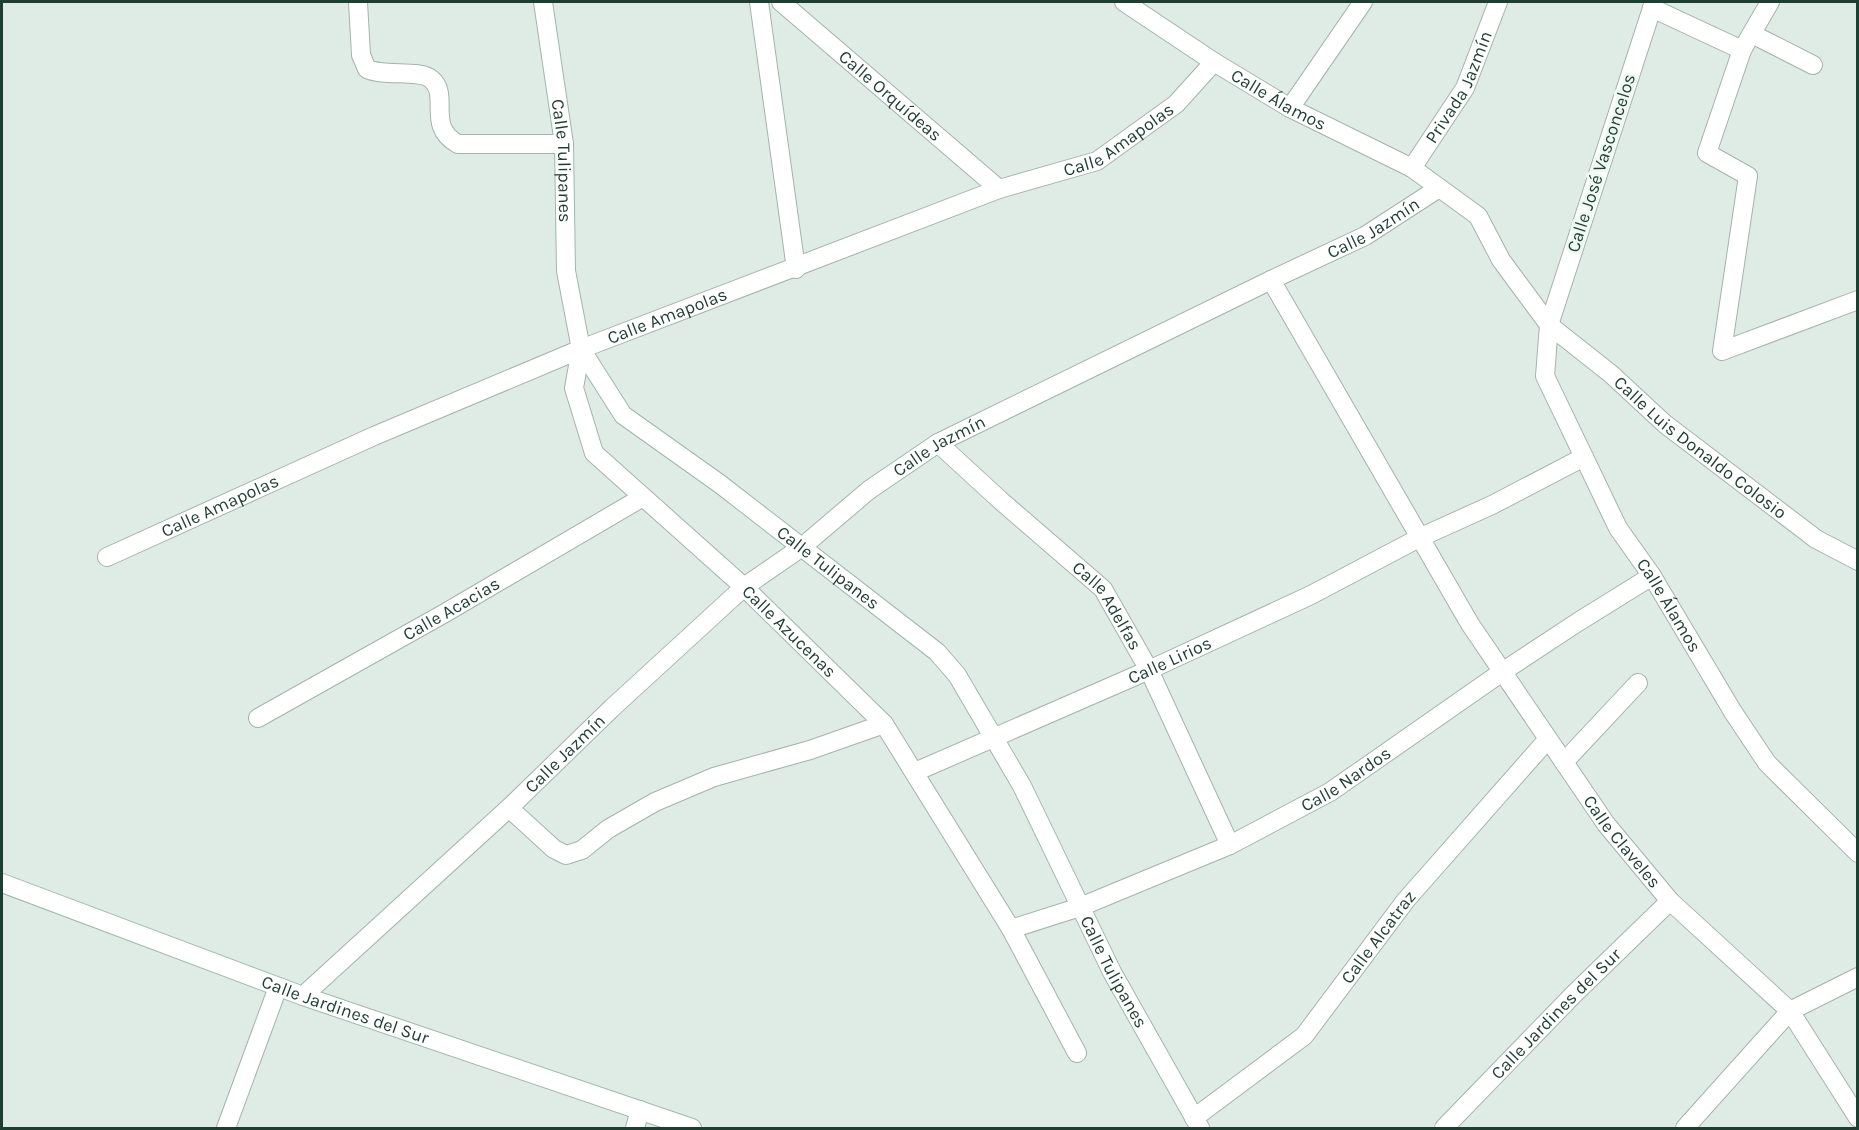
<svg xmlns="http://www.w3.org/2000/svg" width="1859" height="1130" font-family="Karla,sans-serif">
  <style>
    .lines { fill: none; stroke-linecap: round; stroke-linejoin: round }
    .minor-casing { stroke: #a2b4ac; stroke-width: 20 }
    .tertiary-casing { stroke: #a2b4ac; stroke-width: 20 }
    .secondary-casing { stroke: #9db9ac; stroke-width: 20 }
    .minor { stroke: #fff; stroke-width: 18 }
    .tertiary { stroke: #fff; stroke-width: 18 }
    .secondary { stroke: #fff; stroke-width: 18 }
    .labels { text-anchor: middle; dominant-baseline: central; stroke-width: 6; stroke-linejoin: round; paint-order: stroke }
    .street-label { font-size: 18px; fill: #1f3e32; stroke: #f0f8f3 }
  </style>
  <rect width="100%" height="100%" fill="#dfece5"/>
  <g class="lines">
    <defs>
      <g id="minor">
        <path d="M358 2 361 55 367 69C385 77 419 69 431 79 451 95 425 126 458 144H564"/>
        <polyline points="759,2 796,269"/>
        <path id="s1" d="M781 2 999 189"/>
        <path id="s2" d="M1654 2 1549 325 1545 376 1618 528 1652 576 1733 712 1767 763 1858 853"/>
        <polyline points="1770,2 1742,50 1707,153 1748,176 1722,351 1858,300"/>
        <polyline points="1652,8 1742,50"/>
        <polyline points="1752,34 1813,65"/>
        <polyline points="1290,108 1363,2"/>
        <path id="s3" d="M1412 168 1465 88 1498 2"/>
        <path id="s4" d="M1271 280 1470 624 1606 824 1670 901 1790 1011 1858 1118"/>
        <path id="s5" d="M581 349 574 388 594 453 744 587 884 724 1011 929 1077 1053"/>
        <path id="s6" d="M938 443 1000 500 1103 589 1149 670 1230 845"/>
        <path id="s7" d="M107 557 374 436 581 349 999 189 1097 161 1176 104 1214 62"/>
        <path id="s8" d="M258 718 445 613 643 497"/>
        <polyline points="1564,762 1638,683"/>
        <path id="s9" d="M915 772 1149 670 1311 595 1419 538 1492 505 1584 457"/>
        <polyline points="509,808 554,849 566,855 582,850 608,829 655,802 714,777 810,750 884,724"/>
        <path id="s10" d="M1011 929 1080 907 1230 845 1330 792 1502 672 1578 622 1652 576"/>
        <path id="s11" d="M303 996 509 808 612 708 744 587 802 547 869 490 938 443 1271 280 1365 236 1439 188"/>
        <path id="s12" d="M1194 1118 1304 1036 1406 900 1548 739"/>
        <polyline points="226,1128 278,987"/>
        <polyline points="635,1128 640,1110"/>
        <path id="s13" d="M1444 1128 1574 994 1670 901"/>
        <polyline points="1685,1128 1790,1011 1858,977"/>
      </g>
      <g id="tertiary">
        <path id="s14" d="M1124 2 1214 62 1290 108 1412 168 1478 216 1501 260 1549 325 1611 374 1665 424 1816 539 1858 561"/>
      </g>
      <g id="secondary">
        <path id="s15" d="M543 2 564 144 566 271 581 349 623 415 720 484 937 652 957 675 1022 786 1112 972 1200 1128"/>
        <path id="s16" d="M2 883 303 996 692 1128"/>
      </g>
    </defs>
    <use href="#minor" class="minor-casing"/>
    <use href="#tertiary" class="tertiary-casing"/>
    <use href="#secondary" class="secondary-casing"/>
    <use href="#minor" class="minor"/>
    <use href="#tertiary" class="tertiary"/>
    <use href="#secondary" class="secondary"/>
  </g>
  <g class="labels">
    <g class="street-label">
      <text stroke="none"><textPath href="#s3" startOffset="94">Privada Jazmín</textPath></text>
      <text stroke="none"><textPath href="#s1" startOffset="144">Calle Orquídeas</textPath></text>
      <text stroke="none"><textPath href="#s14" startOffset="183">Calle Álamos</textPath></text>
      <text stroke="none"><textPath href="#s7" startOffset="1096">Calle Amapolas</textPath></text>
      <text stroke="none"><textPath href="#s15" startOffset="160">Calle Tulipanes</textPath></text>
      <text transform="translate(1601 163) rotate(-72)">Calle José Vasconcelos</text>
      <text stroke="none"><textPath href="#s11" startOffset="1329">Calle Jazmín</textPath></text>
      <text stroke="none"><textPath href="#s7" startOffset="610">Calle Amapolas</textPath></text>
      <text stroke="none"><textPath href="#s11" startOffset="843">Calle Jazmín</textPath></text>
      <text stroke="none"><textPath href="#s14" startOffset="740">Calle Luis Donaldo Colosio</textPath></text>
      <text stroke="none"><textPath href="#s7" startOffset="124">Calle Amapolas</textPath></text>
      <text stroke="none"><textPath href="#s15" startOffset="684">Calle Tulipanes</textPath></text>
      <text stroke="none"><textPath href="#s2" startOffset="652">Calle Álamos</textPath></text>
      <text stroke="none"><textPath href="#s6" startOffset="236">Calle Adelfas</textPath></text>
      <text stroke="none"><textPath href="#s8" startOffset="222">Calle Acacias</textPath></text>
      <text stroke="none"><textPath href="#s5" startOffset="372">Calle Azucenas</textPath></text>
      <text stroke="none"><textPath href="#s9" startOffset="278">Calle Lirios</textPath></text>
      <text stroke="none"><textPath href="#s11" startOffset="357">Calle Jazmín</textPath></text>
      <text stroke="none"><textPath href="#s10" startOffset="368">Calle Nardos</textPath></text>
      <text stroke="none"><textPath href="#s4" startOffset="663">Calle Claveles</textPath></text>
      <text stroke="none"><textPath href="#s12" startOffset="261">Calle Alcatraz</textPath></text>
      <text stroke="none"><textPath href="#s15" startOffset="1188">Calle Tulipanes</textPath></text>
      <text stroke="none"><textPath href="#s16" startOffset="366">Calle Jardines del Sur</textPath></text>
      <text stroke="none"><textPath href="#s13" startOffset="160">Calle Jardines del Sur</textPath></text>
    </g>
  </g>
  <rect width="1859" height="1130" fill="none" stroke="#1f3e32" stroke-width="6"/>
</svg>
